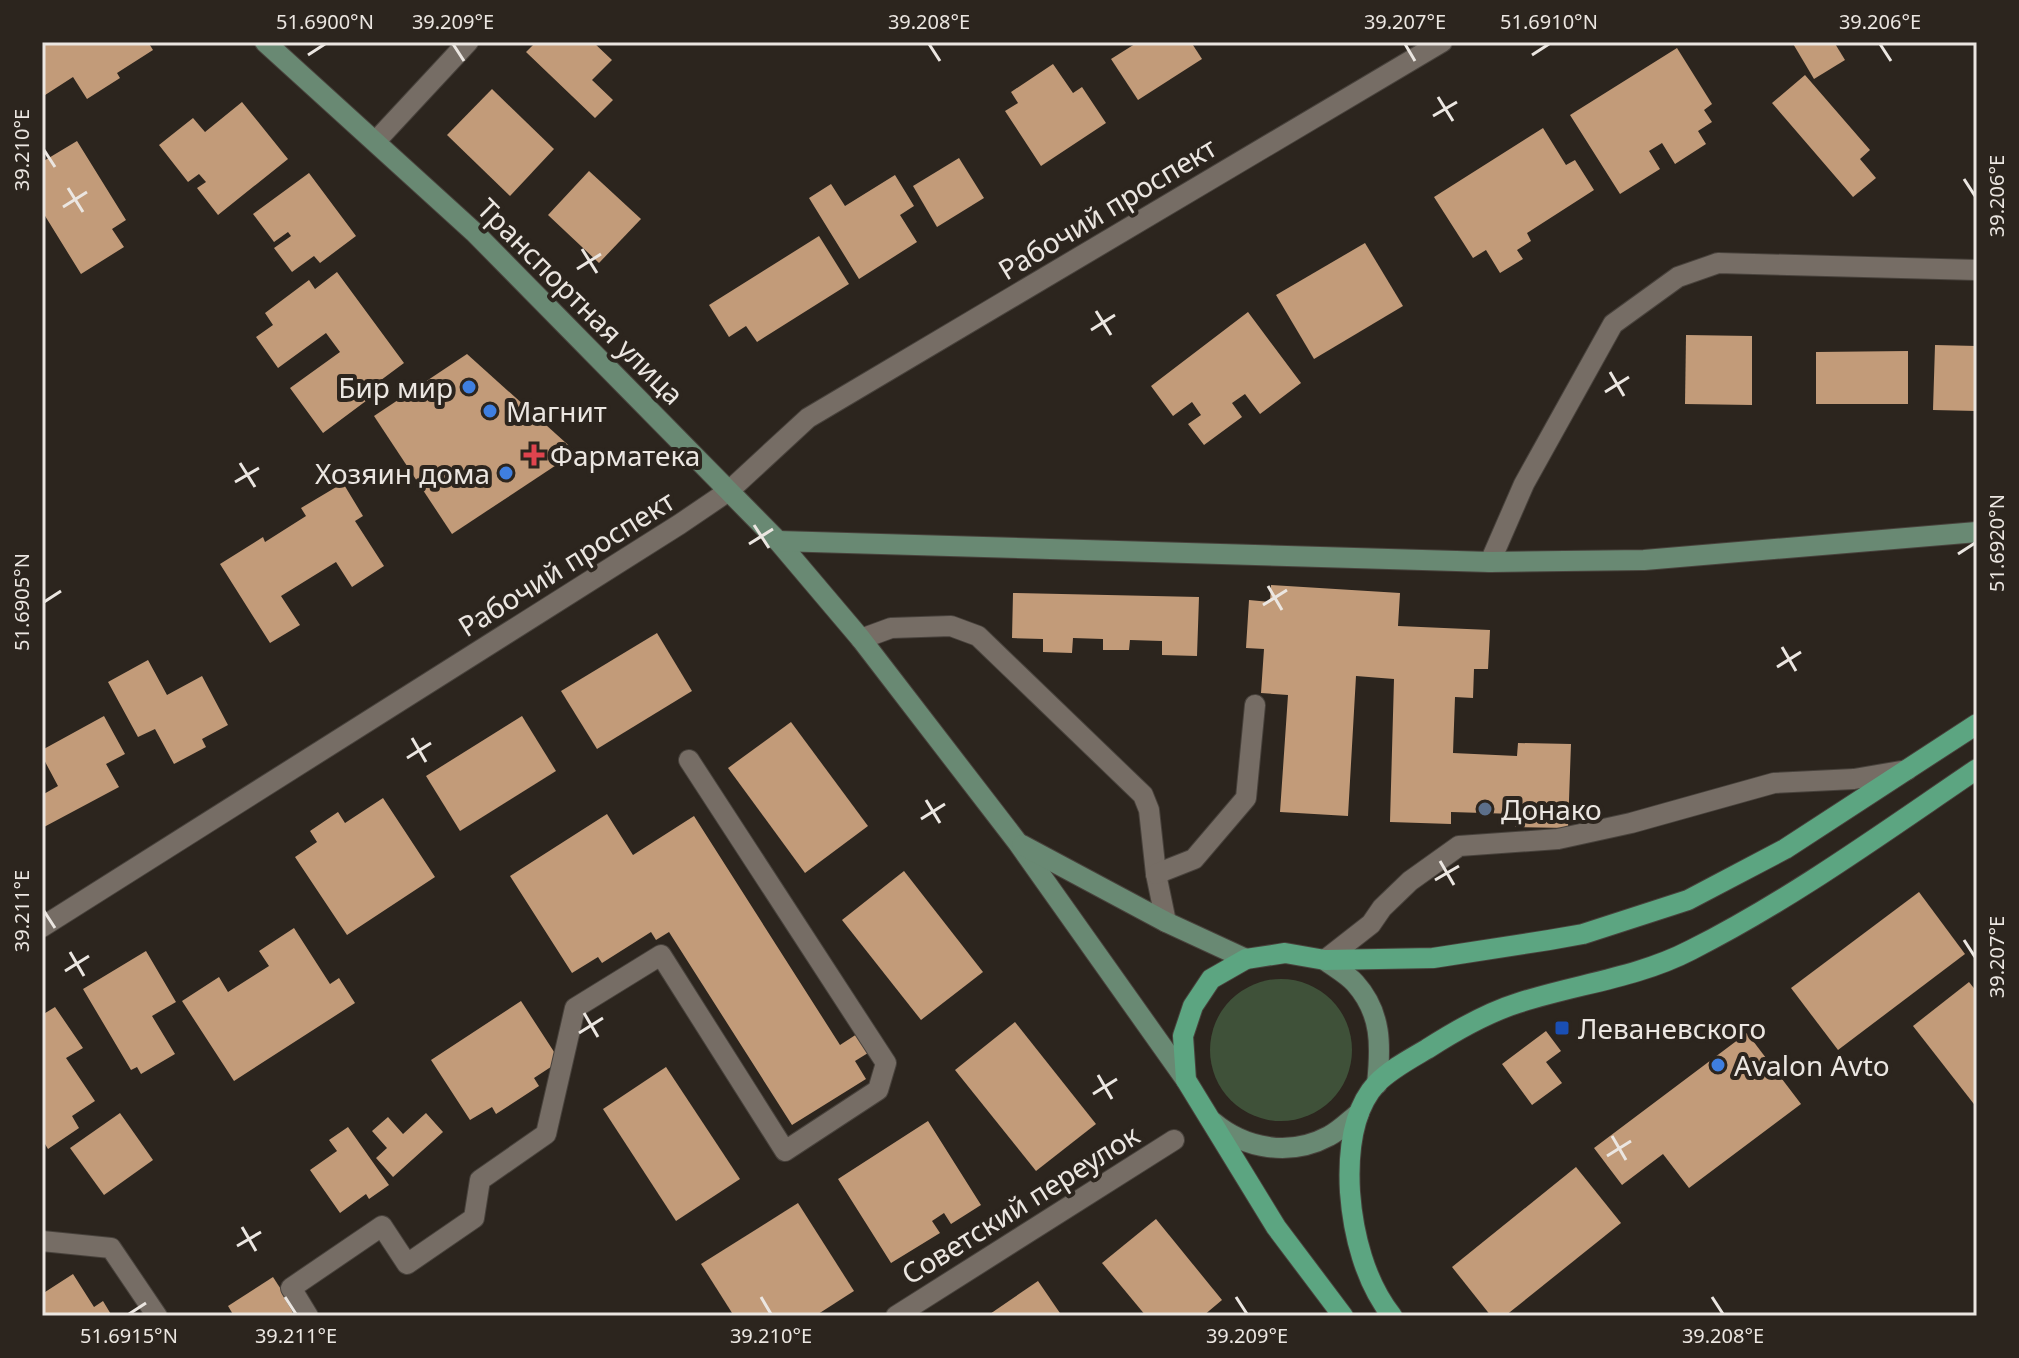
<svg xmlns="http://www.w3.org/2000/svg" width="2019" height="1358" font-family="'Noto Sans',sans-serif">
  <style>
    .green { fill: #3f5139 }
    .building { fill: #c29b79 }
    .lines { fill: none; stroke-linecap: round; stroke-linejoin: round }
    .lane-casing { stroke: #48423c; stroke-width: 22 }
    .street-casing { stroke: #48423c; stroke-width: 22 }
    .secondary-casing { stroke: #48423c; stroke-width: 22 }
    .primary-casing { stroke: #48423c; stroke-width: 22 }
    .lane { stroke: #766d65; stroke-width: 20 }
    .street { stroke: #766d65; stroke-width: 20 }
    .secondary { stroke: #698973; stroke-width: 20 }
    .primary { stroke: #5ca581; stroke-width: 20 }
    .ticks { fill: none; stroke: #ebe6e1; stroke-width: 3 }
    .shop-dot { fill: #3f7fe0; stroke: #2c251e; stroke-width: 3 }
    .health-dot { fill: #e0444e; stroke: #2c251e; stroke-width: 3 }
    .service-dot { fill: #5c6f8a; stroke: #2c251e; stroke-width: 3 }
    .transit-dot { fill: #1a4fb4; stroke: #2c251e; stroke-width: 3 }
    .labels { text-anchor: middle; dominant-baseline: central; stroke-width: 8; stroke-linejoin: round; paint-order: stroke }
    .street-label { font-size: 28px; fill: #ebe6e1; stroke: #2c251e }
    .poi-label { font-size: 28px; fill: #ebe6e1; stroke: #2c251e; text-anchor: start }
    .neatline { fill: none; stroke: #ebe6e1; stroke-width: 3 }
    .ticks-label { font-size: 20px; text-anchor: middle; fill: #ebe6e1 }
  </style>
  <rect width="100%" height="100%" fill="#2c251e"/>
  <circle class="green" cx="1281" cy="1050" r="71"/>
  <g class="building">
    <polygon points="42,42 148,42 153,50 117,73 120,78 87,99 73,77 42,97"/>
    <polygon points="536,42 593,42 612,60 592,80 613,100 595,118 526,52"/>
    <polygon points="1138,42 1191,42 1202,59 1138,100 1111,59"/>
    <polygon points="1792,42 1834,42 1845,60 1814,79"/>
    <polygon points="1677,48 1712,104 1704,110 1712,122 1698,131 1706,144 1675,164 1662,143 1649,151 1660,169 1620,194 1570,115"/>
    <polygon points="1053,64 1073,93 1082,87 1106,123 1041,166 1005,111 1018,103 1011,92"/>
    <polygon points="1805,75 1870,150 1860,159 1876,178 1853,197 1772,103"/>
    <polygon points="492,89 554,149 510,196 447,135"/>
    <polygon points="242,102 288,159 218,215 197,188 206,182 199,174 188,182 159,145 193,118 205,132"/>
    <polygon points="1543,128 1566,165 1575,160 1594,190 1527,233 1531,241 1517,250 1523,259 1500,273 1486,250 1473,258 1434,197"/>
    <polygon points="77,141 126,220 112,229 124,247 81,274 42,211 42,162"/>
    <polygon points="959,158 984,198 937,227 913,186"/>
    <polygon points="589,171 641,219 599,263 548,215"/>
    <polygon points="309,173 356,236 320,263 314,256 292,272 274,248 291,236 288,232 274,242 253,214"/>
    <polygon points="895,175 914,206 900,215 917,242 859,279 809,198 831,184 845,206"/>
    <polygon points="819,236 849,284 757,342 746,326 729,337 709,305"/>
    <polygon points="1365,243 1403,306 1314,359 1276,295"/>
    <polygon points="337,272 404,363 373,386 378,392 323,433 290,388 340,352 326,333 278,368 256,337 273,325 265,313 309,280 315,289"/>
    <polygon points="1248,312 1301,383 1260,414 1245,394 1232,403 1242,417 1204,445 1188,424 1201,415 1192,402 1173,416 1151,386"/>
    <polygon points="1686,335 1752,336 1752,405 1685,404"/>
    <polygon points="1935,345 1977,346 1977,411 1933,410"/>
    <polygon points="1908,351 1908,404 1816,404 1816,352"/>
    <polygon points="467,354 576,452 452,534 374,416"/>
    <polygon points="343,483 363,516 355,521 384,566 352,587 336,562 281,596 300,625 270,643 220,564 263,537 265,542 306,516 301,508"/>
    <polygon points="1271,585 1400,593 1398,626 1490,630 1488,669 1474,669 1473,698 1455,697 1453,753 1517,756 1518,743 1571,744 1568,828 1515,827 1515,814 1451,812 1451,824 1390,822 1394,679 1356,676 1348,816 1280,812 1288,695 1261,693 1264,649 1246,648 1249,600 1270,602"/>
    <polygon points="1013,593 1199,597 1197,656 1162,655 1162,641 1130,640 1129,650 1103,650 1103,639 1073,638 1072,653 1043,652 1043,639 1012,638"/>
    <polygon points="657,633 692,691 597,749 561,691"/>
    <polygon points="148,660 167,695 202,676 228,725 202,739 206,747 174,764 155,729 138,737 108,682"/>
    <polygon points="104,716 125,754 106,764 119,787 44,827 42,795 58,786 42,756 42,750"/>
    <polygon points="522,716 556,771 460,831 426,776"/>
    <polygon points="791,722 868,826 805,873 728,768"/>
    <polygon points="383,798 435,877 347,935 295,857 317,842 310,831 338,812 345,823"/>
    <polygon points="607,814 633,855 694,816 840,1045 857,1034 868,1053 855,1061 866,1079 792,1125 669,932 656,940 651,932 602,963 598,957 572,973 510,876"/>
    <polygon points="904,871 983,972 921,1020 842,920"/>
    <polygon points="1919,892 1965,954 1838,1050 1791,988"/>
    <polygon points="294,928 330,984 339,978 355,1003 234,1081 182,1001 219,977 228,992 269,966 259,951"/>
    <polygon points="146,951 176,1002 152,1016 175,1054 141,1074 137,1067 131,1070 83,989"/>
    <polygon points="1969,982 1977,992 1977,1108 1913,1026"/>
    <polygon points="521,1001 560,1061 534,1078 539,1086 496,1114 492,1107 470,1120 431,1060"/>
    <polygon points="55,1007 83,1048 66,1058 95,1101 72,1116 79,1128 48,1149 42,1139 42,1015"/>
    <polygon points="1015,1022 1096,1124 1036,1171 955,1070"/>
    <polygon points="1546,1031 1561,1051 1546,1062 1562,1083 1532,1105 1502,1064"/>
    <polygon points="1747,1033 1801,1104 1689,1188 1663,1154 1622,1185 1594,1148"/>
    <polygon points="666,1067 740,1179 676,1221 603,1109"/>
    <polygon points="120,1113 153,1160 104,1195 70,1148"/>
    <polygon points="426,1113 443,1132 393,1177 376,1158 387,1148 372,1131 388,1117 403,1134"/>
    <polygon points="928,1121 981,1205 951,1224 944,1213 932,1221 940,1233 891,1263 838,1179"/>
    <polygon points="348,1127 389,1185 369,1199 366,1194 340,1213 310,1170 337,1151 329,1140"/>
    <polygon points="1576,1167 1621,1223 1505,1316 1491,1316 1452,1267"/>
    <polygon points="798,1203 854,1291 815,1316 734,1316 701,1264"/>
    <polygon points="1156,1219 1222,1300 1203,1316 1146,1316 1102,1263"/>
    <polygon points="73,1274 94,1307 103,1301 112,1316 42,1316 42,1294"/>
    <polygon points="273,1277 295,1311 287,1316 234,1316 228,1306"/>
    <polygon points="1038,1281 1062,1316 987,1316"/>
  </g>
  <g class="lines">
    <defs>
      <g id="lane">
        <polyline points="861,639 891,628 951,626 978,636 1143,795 1149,810 1156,874 1166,922"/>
        <polyline points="1156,874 1194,859 1246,798 1255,705"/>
        <polyline points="1325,960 1371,924 1382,908 1410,881 1459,846 1558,839 1631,823 1774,783 1854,779 1907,770"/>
        <polyline points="42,1241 111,1248 157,1316"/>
        <polyline points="308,1316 291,1288 382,1226 407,1264 474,1218 480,1180 546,1134 575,1008 661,955 785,1151 878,1090 886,1063 689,760"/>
      </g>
      <g id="street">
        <polyline points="376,141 468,42"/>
        <polyline points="1490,562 1524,484 1613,324 1678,277 1718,263 1977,270"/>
        <polyline points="42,927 680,524 730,490 808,418 1442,42"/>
        <polyline points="896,1316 1174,1140"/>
      </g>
      <g id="secondary">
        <polyline points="265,42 474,232 778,541 861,639 1018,843 1186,1080"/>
        <polyline points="778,541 1490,562 1644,560 1977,532"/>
        <polyline points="1022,845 1166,922 1246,959"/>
        <path d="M1325 960C1334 967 1347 974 1355 983 1382 1013 1381 1046 1377 1084"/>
        <path d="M1213 1122C1245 1149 1290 1157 1329 1136 1339 1131 1349 1121 1359 1113"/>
      </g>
      <g id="primary">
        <polyline points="1343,1316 1276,1227 1186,1080 1183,1036 1193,1006 1211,979 1246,959 1285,953 1325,960 1433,958 1549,940 1583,934 1688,900 1785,849 1977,724"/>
        <path d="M1392 1316C1365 1282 1353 1234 1350 1192 1348 1156 1351 1111 1377 1083 1391 1069 1410 1059 1427 1049 1455 1031 1486 1013 1518 1003 1576 984 1637 978 1691 950 1792 899 1884 832 1977 769"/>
      </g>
    </defs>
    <use href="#lane" class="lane-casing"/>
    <use href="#street" class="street-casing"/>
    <use href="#secondary" class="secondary-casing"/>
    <use href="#primary" class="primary-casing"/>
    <use href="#lane" class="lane"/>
    <use href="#street" class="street"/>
    <use href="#secondary" class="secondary"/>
    <use href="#primary" class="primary"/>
  </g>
  <path class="ticks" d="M453 44 464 61M929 44 940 61M1405 44 1415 61M1880 44 1891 61M308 55 325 44M1532 55 1549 44M1438 97 1453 121M1433 116 1457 102M44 150 55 167M1964 179 1975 196M68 188 83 212M63 207 87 192M582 249 597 273M577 269 601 254M1096 311 1111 335M1091 330 1115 315M1610 372 1624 396M1605 392 1629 377M240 463 255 487M235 482 259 468M754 525 769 548M749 544 773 529M1958 554 1975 543M1268 586 1282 610M44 602 61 591M1263 605 1287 590M1782 647 1796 671M1777 667 1801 652M412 738 426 762M407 758 431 743M926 800 940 823M921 819 945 804M1440 861 1454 885M1435 880 1459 866M44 911 55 928M1964 940 1975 957M70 952 84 976M65 971 89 956M584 1013 598 1037M579 1033 603 1018M1098 1075 1112 1099M1093 1094 1117 1079M1612 1136 1626 1160M1607 1156 1631 1141M242 1227 256 1251M237 1246 261 1232M285 1297 296 1314M761 1297 771 1314M1236 1297 1247 1314M1712 1297 1723 1314M129 1314 146 1303"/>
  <g class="shop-dot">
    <circle cx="469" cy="387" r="8"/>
    <circle cx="490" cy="411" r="8"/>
    <circle cx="506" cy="473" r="8"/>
    <circle cx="1718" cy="1065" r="8"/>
  </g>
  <path class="health-dot" d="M530 443h8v8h8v8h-8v8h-8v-8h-8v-8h8z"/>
  <circle class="service-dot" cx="1485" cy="809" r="8"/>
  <rect class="transit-dot" x="1554" y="1020" width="16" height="16" rx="4"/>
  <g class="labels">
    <g class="street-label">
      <text transform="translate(1107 208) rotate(-31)">Рабочий проспект</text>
      <text transform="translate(581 301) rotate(45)">Транспортная улица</text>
      <text transform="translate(566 563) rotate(-32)">Рабочий проспект</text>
      <text transform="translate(1020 1204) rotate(-32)">Советский переулок</text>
    </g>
    <g class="poi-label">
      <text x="453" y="387" text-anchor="end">Бир мир</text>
      <text x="506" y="411">Магнит</text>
      <text x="550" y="455">Фарматека</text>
      <text x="490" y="473" text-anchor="end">Хозяин дома</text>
      <text x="1501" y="809">Донако</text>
      <text x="1578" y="1028">Леваневского</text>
      <text x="1734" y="1065">Avalon Avto</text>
    </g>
  </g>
  <rect width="2019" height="1358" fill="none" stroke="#2c251e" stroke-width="88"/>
  <rect x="44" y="44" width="1931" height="1270" class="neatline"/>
  <g class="ticks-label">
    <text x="325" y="29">51.6900°N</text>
    <text x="453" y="29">39.209°E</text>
    <text x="929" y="29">39.208°E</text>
    <text x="1405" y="29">39.207°E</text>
    <text x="1549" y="29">51.6910°N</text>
    <text x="1880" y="29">39.206°E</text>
    <text transform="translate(22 150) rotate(-90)" y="7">39.210°E</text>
    <text transform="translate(1997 196) rotate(-90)" y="7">39.206°E</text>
    <text transform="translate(1997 543) rotate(-90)" y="7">51.6920°N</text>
    <text transform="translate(22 602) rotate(-90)" y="7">51.6905°N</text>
    <text transform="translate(22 911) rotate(-90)" y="7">39.211°E</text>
    <text transform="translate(1997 957) rotate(-90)" y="7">39.207°E</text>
    <text x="129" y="1343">51.6915°N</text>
    <text x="296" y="1343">39.211°E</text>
    <text x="771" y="1343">39.210°E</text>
    <text x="1247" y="1343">39.209°E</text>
    <text x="1723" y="1343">39.208°E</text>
  </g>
</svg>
